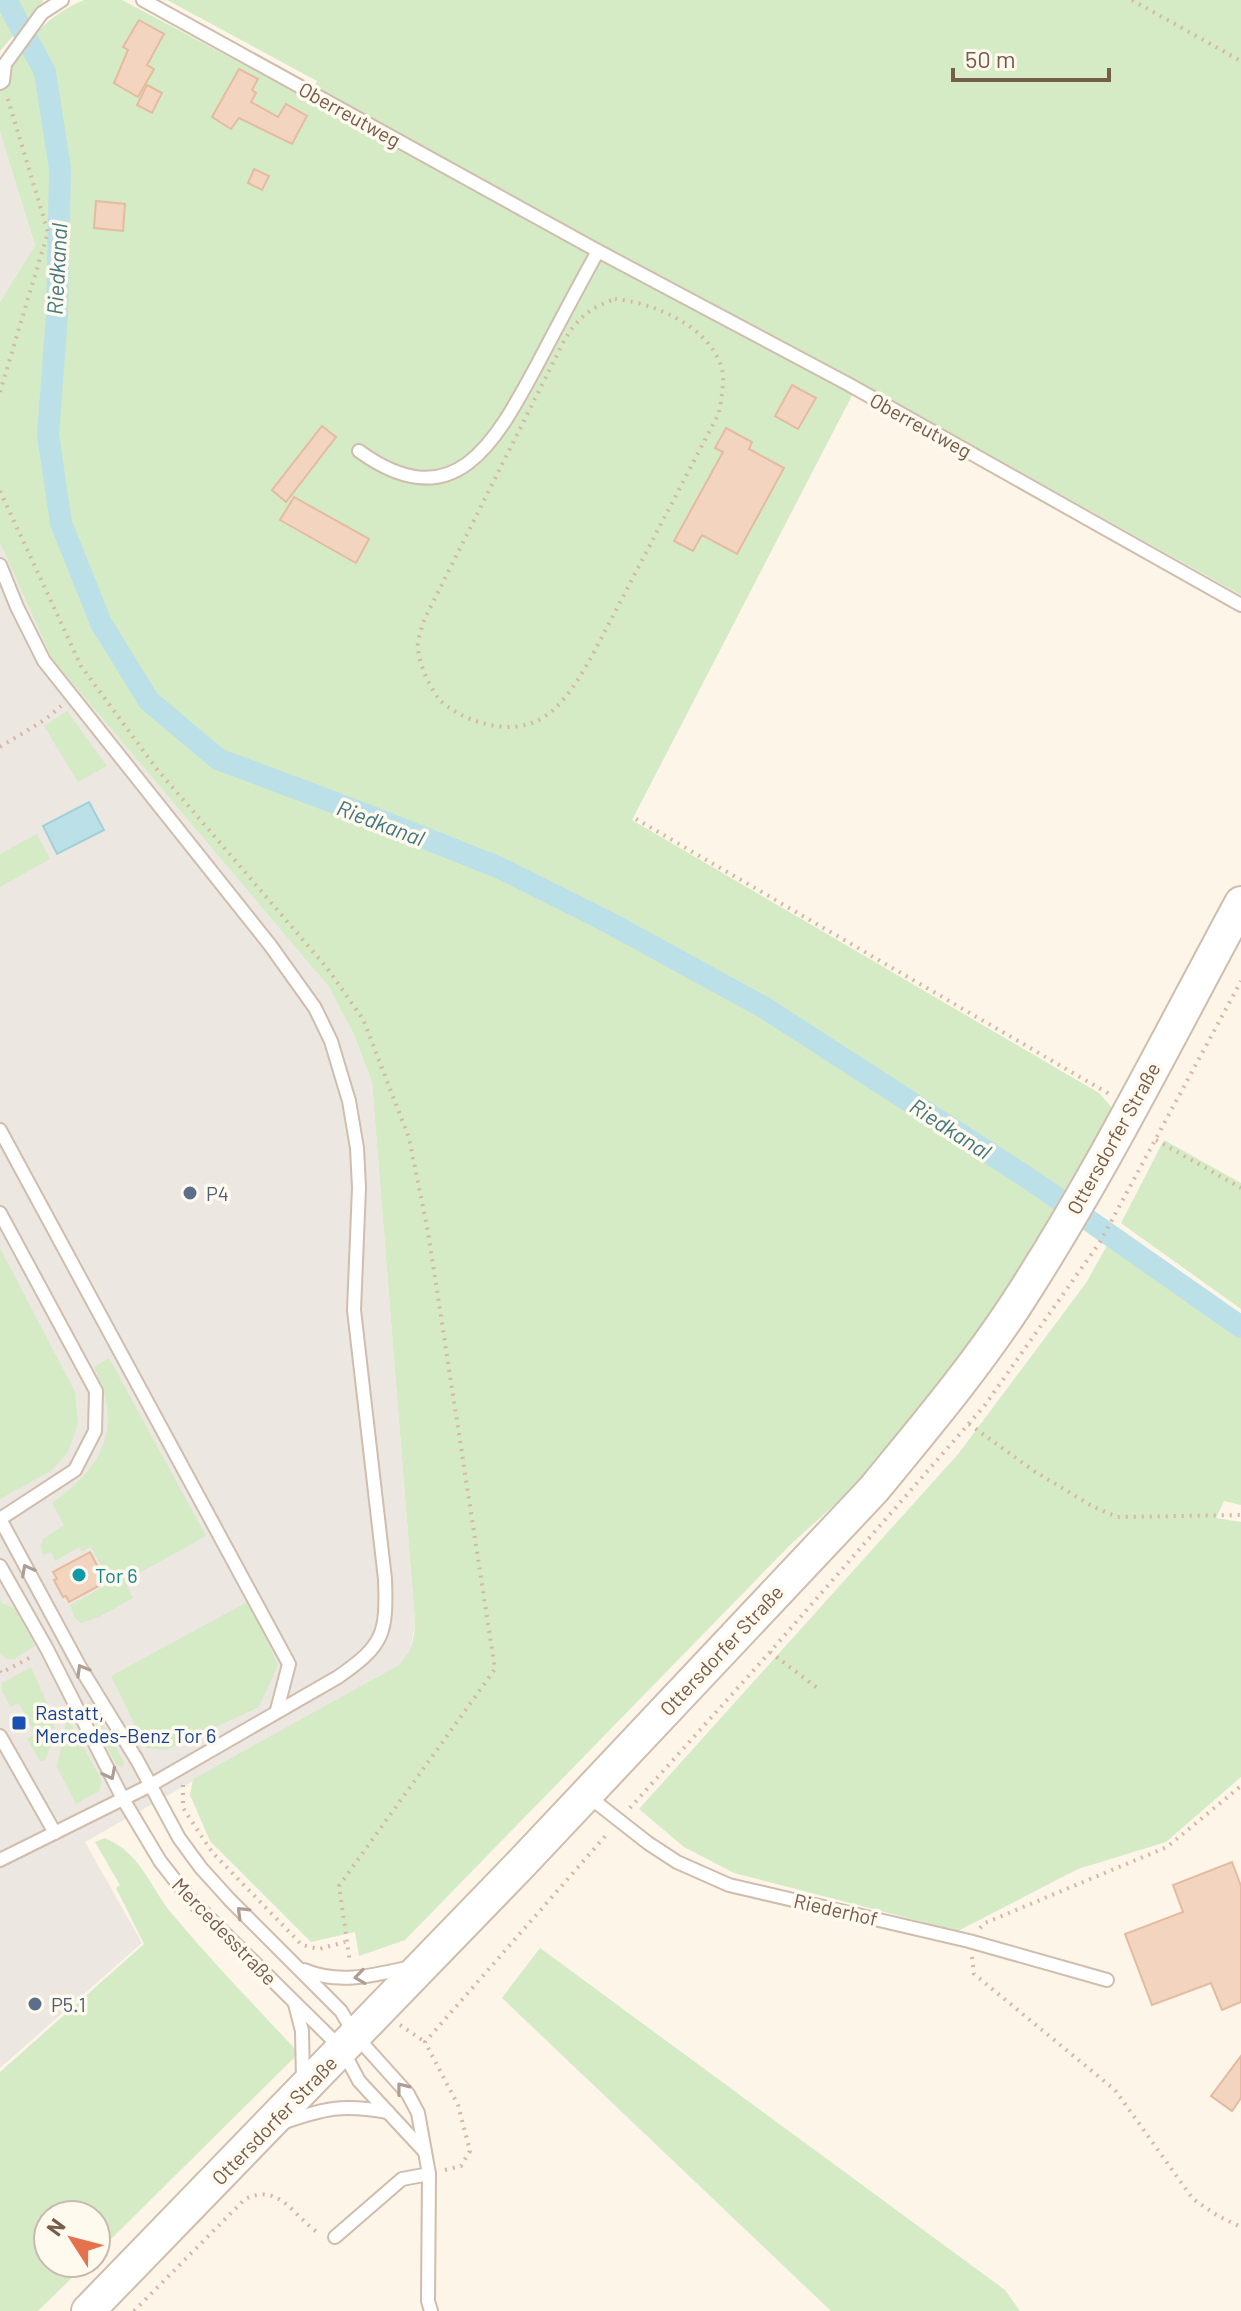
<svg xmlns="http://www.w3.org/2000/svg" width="1241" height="2311" font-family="Barlow,sans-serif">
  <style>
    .industrial { fill: #ede7e1 }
    .green { fill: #d4ebc6 }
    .water { fill: #bce0e7; stroke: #a2d0d8; stroke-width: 2 }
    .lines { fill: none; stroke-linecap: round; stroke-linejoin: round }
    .canal { stroke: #bce0e7; stroke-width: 22 }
    .building { fill: #f2d4bf; stroke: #e5bba0; stroke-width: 2 }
    .service-casing { stroke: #cfbdad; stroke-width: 16 }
    .tertiary-casing { stroke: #cfbdad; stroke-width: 36 }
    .path { stroke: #d7b7a2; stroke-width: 4; stroke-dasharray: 2 6; stroke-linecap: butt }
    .service { stroke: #fff; stroke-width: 12 }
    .tertiary { stroke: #fff; stroke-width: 32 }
    .oneway { stroke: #ad9d93 }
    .service-dot { fill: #5c6f8a; stroke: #fff9ee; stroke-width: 3 }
    .culture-dot { fill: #0f9aa8; stroke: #fff9ee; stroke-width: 3 }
    .transit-dot { fill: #1a4fb4; stroke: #fff9ee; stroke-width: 3 }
    .labels { text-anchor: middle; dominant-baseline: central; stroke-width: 7; stroke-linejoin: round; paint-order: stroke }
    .street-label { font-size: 20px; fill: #775b4b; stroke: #fff9ee }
    .service-label { font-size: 20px; fill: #4e5e75; stroke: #fff9ee; text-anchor: start }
    .culture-label { font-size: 20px; fill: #0d838f; stroke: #fff9ee; text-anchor: start }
    .transit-label { font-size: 20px; fill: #164399; stroke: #fff9ee; text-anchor: start }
    .water-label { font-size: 22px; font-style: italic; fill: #427783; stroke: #fff9ee }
  </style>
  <rect width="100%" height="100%" fill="#fcf5e8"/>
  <g class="industrial">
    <polygon points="0,132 35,247 0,302"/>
    <polygon points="0,543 52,659 329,987 354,1035 372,1082 415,1622 410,1653 399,1665 85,1842 142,1943 0,2068"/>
  </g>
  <g class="green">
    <polygon points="0,0 44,0 0,51"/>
    <path d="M84 0H122L309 99 317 81 167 0H1241V595L859 382 632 820 1099 1093 1113 1109 1051 1221 973 1343 855 1486 789 1546 405 1940 359 1956 355 1932 311 1942 210 1841 190 1795 193 1779 399 1665C412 1651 414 1641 415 1622L372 1082 354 1035 329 987 52 659 0 543V302L35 246 0 132V72L10 71C34 35 43 18 84 0Z"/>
    <polygon points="67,711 107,766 78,782 44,726"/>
    <polygon points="37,834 50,859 0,887 0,854"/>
    <polygon points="1164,1140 1241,1183 1241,1309 1121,1223"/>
    <polygon points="1109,1242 1241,1337 1241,1505 1224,1501 1216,1518 1241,1522 1241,1777 1166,1842 1078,1869 958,1931 734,1873 684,1847 639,1809 959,1453 1086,1283"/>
    <polygon points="0,1248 75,1392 78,1424 68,1452 51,1471 0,1499"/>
    <path d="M109 1358 206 1536 125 1581 133 1598 99 1617 81 1623 74 1617 70 1605 110 1583 91 1547 82 1551 79 1547 55 1561 51 1552 43 1555 41 1546 43 1539 64 1525 52 1503C103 1467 124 1427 94 1367Z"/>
    <polygon points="0,1599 2,1603 14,1608 35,1646 14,1659 7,1659 0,1654"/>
    <polygon points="249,1601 278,1665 259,1707 166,1750 146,1748 111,1676"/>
    <polygon points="31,1667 53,1717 55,1733 45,1761 40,1761 27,1739 35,1734 19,1703 11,1707 2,1692 2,1683"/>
    <polygon points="90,1701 124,1762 123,1768 116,1764 86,1707"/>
    <polygon points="67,1717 102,1781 99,1791 76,1804 57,1767"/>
    <path d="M105 1838C143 1855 148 1885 173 1915 213 1963 257 2008 299 2053L96 2254V2215H48V2263H87L38 2311H0V2072L144 1944 116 1888 120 1885 95 1842Z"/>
    <polygon points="540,1948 1005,2290 1020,2311 831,2311 502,1998"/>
  </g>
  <polygon class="water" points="89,802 104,830 57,854 43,826"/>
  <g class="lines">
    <polyline class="canal" points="6,0 45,72 60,169 57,315 48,435 61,523 101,623 149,701 218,759 357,811 500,868 608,922 765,1008 1037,1184 1241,1327"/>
  </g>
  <g class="building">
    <polygon points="139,20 164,34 147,65 154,69 138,97 114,83 128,50 123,47"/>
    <polygon points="239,69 258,79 252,90 256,93 251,102 278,117 286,104 307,116 292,144 239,118 231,129 212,117"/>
    <polygon points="147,85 162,93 152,113 137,105"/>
    <polygon points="254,169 269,176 262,190 248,183"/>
    <polygon points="96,201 125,204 123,231 94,228"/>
    <polygon points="792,385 816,398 798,429 775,416"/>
    <polygon points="322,426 336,437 286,502 272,490"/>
    <polygon points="726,428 752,442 749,449 784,468 737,554 702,535 693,551 674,541 723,452 715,448"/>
    <polygon points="294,497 369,539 356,563 280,520"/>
    <polygon points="90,1552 106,1582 69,1602 66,1596 63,1597 54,1580 57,1579 53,1572"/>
    <polygon points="1232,1862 1241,1886 1241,2002 1222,2010 1211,1983 1152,2005 1125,1934 1183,1912 1173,1885"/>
    <polygon points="1241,2056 1241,2098 1232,2111 1211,2096"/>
  </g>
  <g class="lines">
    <defs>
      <g id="service">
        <polyline points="143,0 598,251 848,384 1241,605"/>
        <polyline points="0,83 3,81 5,64 42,13 62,0"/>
        <path d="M359 451C454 520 495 443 537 365 557 327 577 289 598 251"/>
        <path d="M0 565 17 607 44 661 270 945 315 1008 331 1041 349 1101 357 1148 359 1188 354 1310 385 1579C387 1634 384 1645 338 1677L149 1786 0 1860"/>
        <polyline points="0,1130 289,1664 277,1710"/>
        <polyline points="0,1213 96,1391 95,1431 75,1470 0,1519"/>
        <polyline points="0,1519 80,1667 137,1760 179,1838 201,1868 230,1900 341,2011 355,2035 408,2094 418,2113 429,2174 428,2301 431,2311"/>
        <polyline points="0,1566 47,1649 123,1799 160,1861 188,1897 342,2049 359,2081 425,2152"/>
        <polyline points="0,1736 55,1833"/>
        <polyline points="588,1796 648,1843 677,1862 729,1885 969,1941 1107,1980"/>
        <path d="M304 1970C340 1985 375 1975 411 1967"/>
        <polyline points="295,2004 302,2031 303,2080"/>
        <path d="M282 2123C325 2108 342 2104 388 2112"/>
        <polyline points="335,2237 402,2179 429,2174"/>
      </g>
      <path id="tertiary" d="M88 2311 519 1866 874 1489C923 1429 973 1370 1015 1306 1099 1177 1168 1038 1241 903"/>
    </defs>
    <use href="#service" class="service-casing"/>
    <use href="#tertiary" class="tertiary-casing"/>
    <g class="path">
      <polyline points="1132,0 1241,61"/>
      <path d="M615 299C654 303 710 326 722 369 725 382 721 400 719 413L592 656C577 682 557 718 525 725 498 732 458 719 439 699 429 686 419 664 418 648 417 639 422 627 425 618L565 339C578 318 591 307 615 299Z"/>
      <polyline points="0,392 48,232 7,96"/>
      <polyline points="0,491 81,666 156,768 327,968 363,1019 409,1138 428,1232 495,1669 339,1886 350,1963"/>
      <polyline points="0,747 46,719 61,706"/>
      <polyline points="636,819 1111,1095"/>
      <polyline points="1156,1140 1241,1188"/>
      <polyline points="969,1424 1034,1471 1092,1506 1117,1517 1241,1515"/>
      <polyline points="770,1652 820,1690"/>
      <polyline points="0,1671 1,1673 33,1656"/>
      <polyline points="183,1785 183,1808 212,1852 302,1945 319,1949 345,1942"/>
      <polyline points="630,1808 770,1652 985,1405 1100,1242 1241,981"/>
      <polyline points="980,1928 985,1923 1167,1847 1241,1786"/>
      <polyline points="972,1957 974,1974 1115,2090 1193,2199 1218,2216 1241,2227"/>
      <polyline points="400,2025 425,2042"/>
      <polyline points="445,2170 461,2166 470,2151 458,2105 425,2042 608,1833"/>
      <path d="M134 2311 245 2199C281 2182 294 2218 320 2234"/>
    </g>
    <use href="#service" class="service"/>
    <use href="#tertiary" class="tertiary"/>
  </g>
  <defs><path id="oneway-chevron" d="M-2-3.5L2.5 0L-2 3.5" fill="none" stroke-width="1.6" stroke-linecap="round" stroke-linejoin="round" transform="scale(2)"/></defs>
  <g class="oneway">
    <use href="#oneway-chevron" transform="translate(27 1570) rotate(-118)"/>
    <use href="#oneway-chevron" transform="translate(82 1670) rotate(-120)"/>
    <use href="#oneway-chevron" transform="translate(110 1774) rotate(63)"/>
    <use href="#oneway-chevron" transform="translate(242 1912) rotate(-135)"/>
    <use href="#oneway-chevron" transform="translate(360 1977) rotate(172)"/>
    <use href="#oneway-chevron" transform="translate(402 2088) rotate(-128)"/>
  </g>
  <g class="service-dot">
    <circle cx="190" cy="1193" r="8"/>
    <circle cx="35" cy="2004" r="8"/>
  </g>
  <circle class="culture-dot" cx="79" cy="1575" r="8"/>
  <rect class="transit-dot" x="11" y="1715" width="16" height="16" rx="4"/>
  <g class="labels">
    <g class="street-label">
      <text transform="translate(350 114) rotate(29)">Oberreutweg</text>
      <text transform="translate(921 425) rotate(29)">Oberreutweg</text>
      <text transform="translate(1113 1138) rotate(-61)">Ottersdorfer Straße</text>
      <text transform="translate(721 1650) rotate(-47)">Ottersdorfer Straße</text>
      <text transform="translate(836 1909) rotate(13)">Riederhof</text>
      <text transform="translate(225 1931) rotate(46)">Mercedesstraße</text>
      <text transform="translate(274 2120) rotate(-46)">Ottersdorfer Straße</text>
    </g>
    <g class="service-label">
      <text x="206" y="1193">P4</text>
      <text x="51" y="2004">P5.1</text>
    </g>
    <g class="culture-label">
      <text x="95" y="1575">Tor 6</text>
    </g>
    <g class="transit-label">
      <text x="35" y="1712">Rastatt,<tspan x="35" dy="23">Mercedes-Benz Tor 6</tspan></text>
    </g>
    <g class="water-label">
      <text transform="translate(56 269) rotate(-87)">Riedkanal</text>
      <text transform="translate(381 822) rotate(21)">Riedkanal</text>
      <text transform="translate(951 1128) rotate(33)">Riedkanal</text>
    </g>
  </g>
  <g transform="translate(72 2239) rotate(306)"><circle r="38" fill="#fff9ee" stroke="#c9baad" stroke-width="2"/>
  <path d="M0-6L14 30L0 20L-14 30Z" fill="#e6714d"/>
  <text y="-12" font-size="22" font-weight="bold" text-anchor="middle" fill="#775b4b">N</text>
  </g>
  <path d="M953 68v12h156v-12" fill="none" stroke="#775b4b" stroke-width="4"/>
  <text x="965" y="68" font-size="24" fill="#775b4b" stroke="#fff9ee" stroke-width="6" paint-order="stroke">50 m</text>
</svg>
